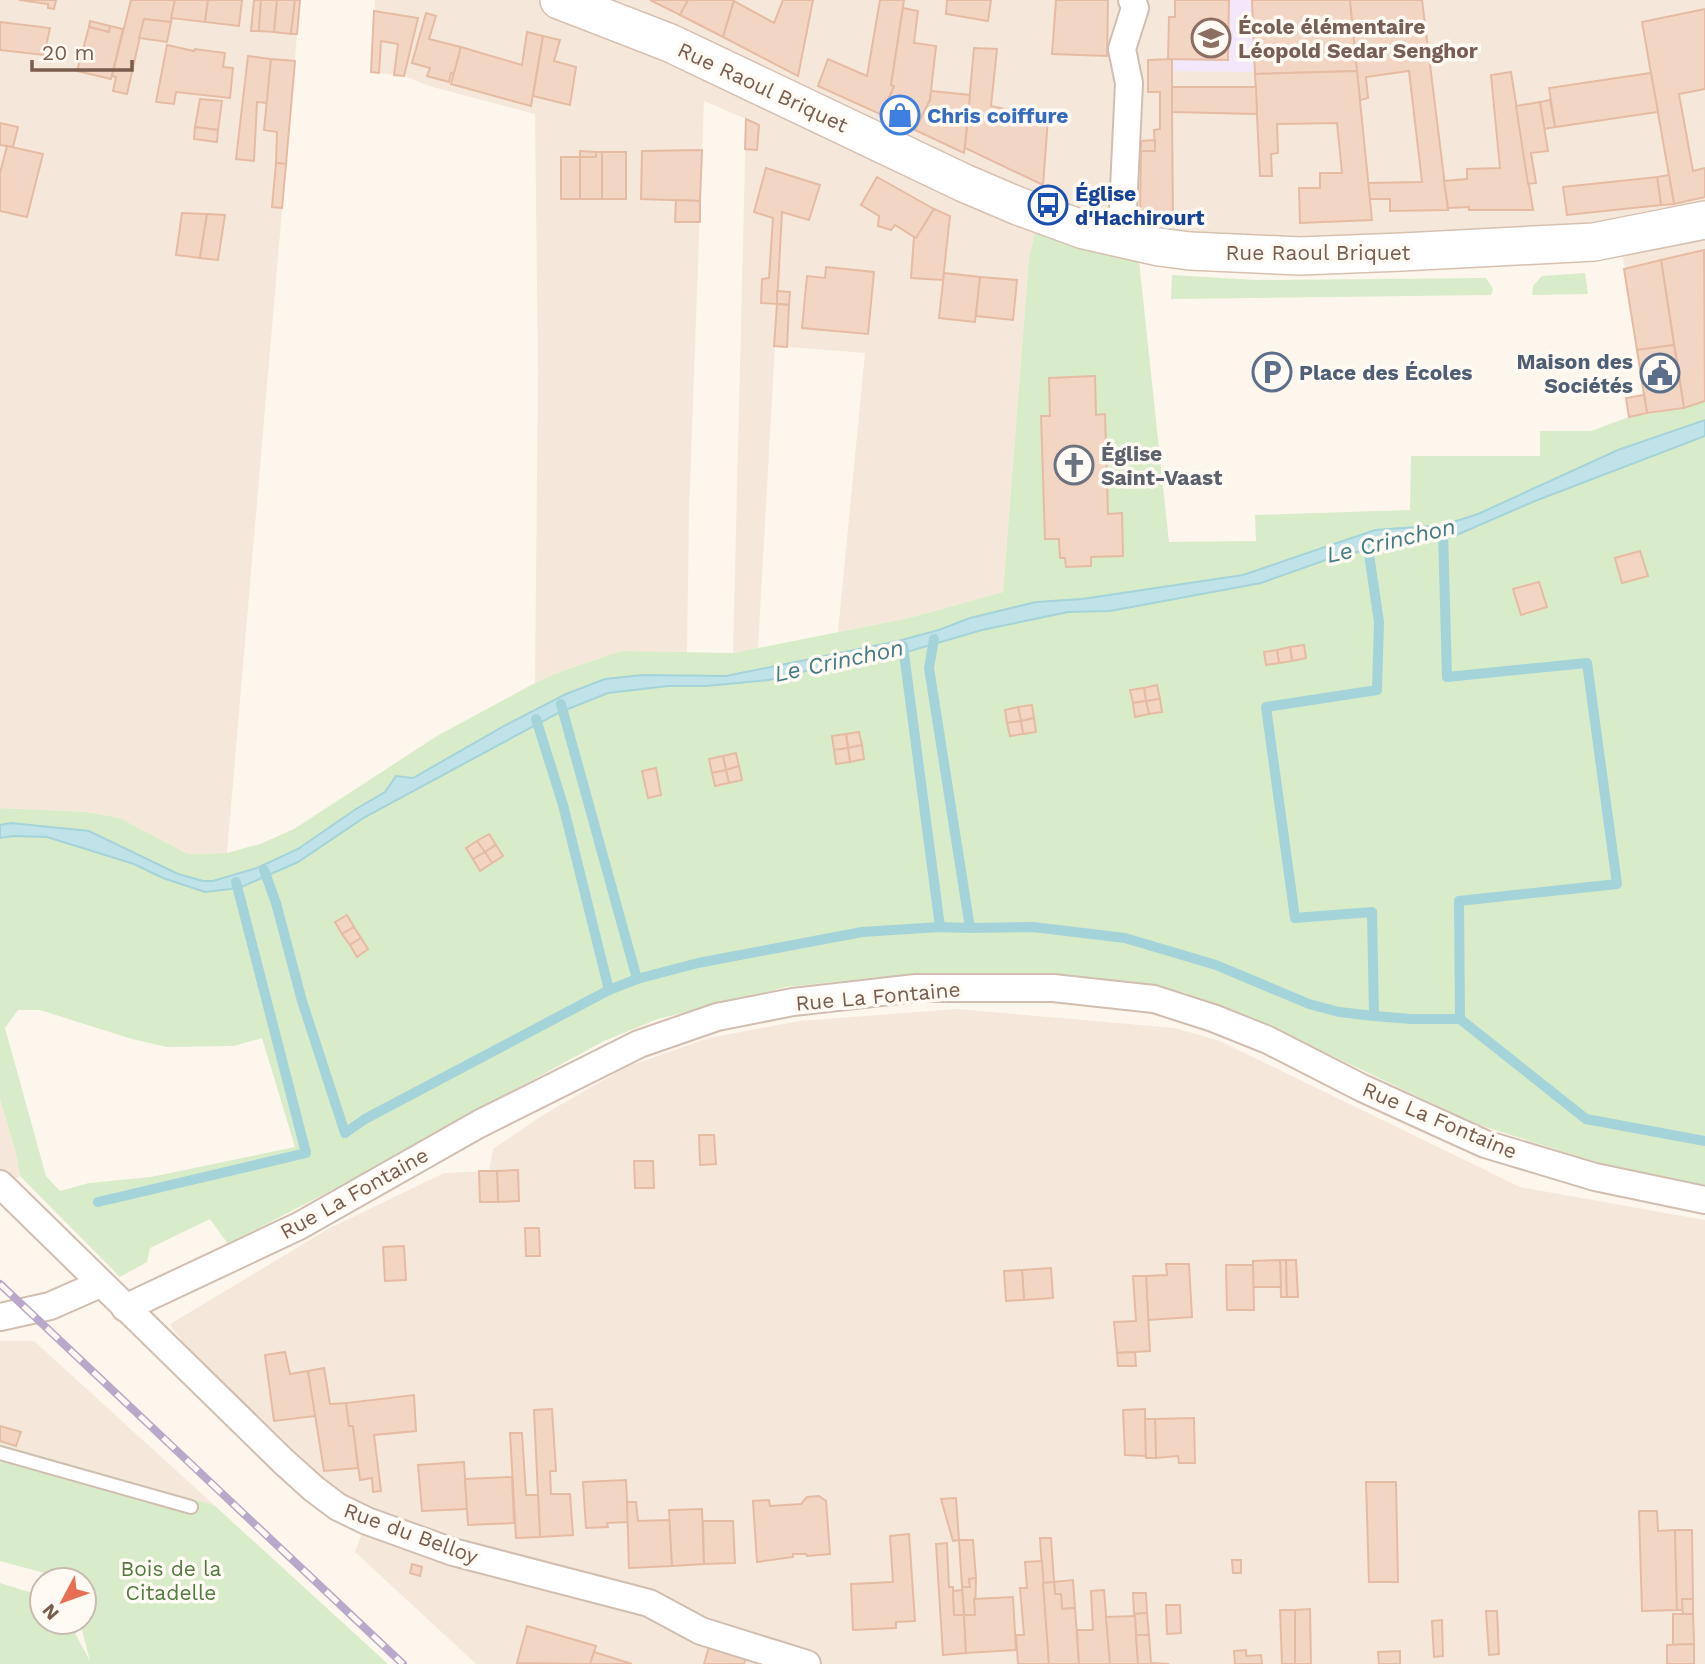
<svg xmlns="http://www.w3.org/2000/svg" width="1705" height="1664" font-family="'Work Sans',sans-serif">
  <style>
    .residential { fill: #f5e8da }
    .education { fill: #f3e8fa }
    .green { fill: #d8ecc9; fill-rule: evenodd }
    .water { fill: #bfe3e8; stroke: #a5d3da; stroke-width: 2 }
    .lines { fill: none; stroke-linecap: round; stroke-linejoin: round }
    .stream { stroke: #a5d3da; stroke-width: 10 }
    .building { fill: #f3d5c3; stroke: #e6bba3; stroke-width: 2 }
    .lane-casing { stroke: #d1beb0; stroke-width: 16 }
    .street-casing { stroke: #d1beb0; stroke-width: 30 }
    .secondary-casing { stroke: #d6c0b0; stroke-width: 40 }
    .lane { stroke: #fff; stroke-width: 12 }
    .street { stroke: #fff; stroke-width: 26 }
    .secondary { stroke: #fff; stroke-width: 37 }
    .rail-casing { stroke: #b9a8c9; stroke-width: 8 }
    .rail { stroke: #fffaf3; stroke-width: 5; stroke-dasharray: 16; stroke-linecap: butt }
    .labels { text-anchor: middle; dominant-baseline: central; stroke-width: 7; stroke-linejoin: round; paint-order: stroke }
    .education-label { font-size: 21px; font-weight: bold; fill: #785e54; stroke: #fffaf3; text-anchor: start }
    .street-label { font-size: 21px; fill: #7a5c4d; stroke: #fffaf3 }
    .shop-label { font-size: 21px; font-weight: bold; fill: #366cbe; stroke: #fffaf3; text-anchor: start }
    .transit-label { font-size: 21px; font-weight: bold; fill: #164399; stroke: #fffaf3; text-anchor: start }
    .service-label { font-size: 21px; font-weight: bold; fill: #4e5e75; stroke: #fffaf3; text-anchor: end }
    .worship-label { font-size: 21px; font-weight: bold; fill: #5b616d; stroke: #fffaf3; text-anchor: start }
    .park-label { font-size: 21px; fill: #537a41; stroke: #fffaf3 }
    .water-label { font-size: 23px; font-style: italic; fill: #437c86; stroke: #fffaf3 }
  </style>
  <rect width="100%" height="100%" fill="#fdf6ec"/>
  <g class="residential">
    <polygon points="0,0 300,0 227,853 188,854 120,818 87,812 0,808"/>
    <polygon points="375,0 1705,0 1705,401 1684,408 1647,413 1620,238 1300,256 1041,214 1029,257 1003,592 909,618 838,632 865,353 775,346 758,648 733,653 746,119 704,101 689,512 687,653 621,651 554,674 535,683 538,373 535,114 429,86 404,76 371,72"/>
    <polygon points="957,1009 1175,1028 1220,1041 1520,1187 1705,1220 1705,1664 476,1664 355,1552 371,1509 334,1488 185,1346 170,1324 330,1228 444,1173 489,1171 493,1149 543,1115 626,1067 709,1038 799,1021"/>
    <polygon points="0,1099 16,1153 20,1176 4,1187 0,1184"/>
    <polygon points="0,1341 34,1341 214,1505 0,1444"/>
  </g>
  <polygon class="education" points="1175,0 1252,0 1255,72 1172,71 1172,60 1168,59 1169,17 1175,16"/>
  <g class="green">
    <path d="M1040 214 1137 242 1169 542 1256 541 1255 515 1410 510 1411 456H1540V431H1591L1629 417 1684 408 1705 401V1187L1612 1167 1476 1124 1286 1034 1183 992 1122 981 1057 975 872 978 786 987 658 1019 604 1041 330 1191 228 1244 210 1219 150 1248 147 1262 120 1277 20 1176 16 1153 0 1099V808L87 812 120 818 188 854 227 853 260 844 294 829 437 736 535 683 554 674 621 651 733 653 909 618 1003 592 1029 257ZM18 1010H40L132 1039 167 1047 233 1046 262 1038 295 1147 151 1177 89 1183 60 1191 46 1176 5 1028Z"/>
    <polygon points="1585,273 1588,294 1532,295 1533,286 1542,276"/>
    <polygon points="1172,275 1256,280 1486,278 1493,289 1491,295 1171,299"/>
    <polygon points="0,1444 214,1505 388,1664 0,1664 0,1583 42,1596 42,1622 69,1622 90,1661 80,1622 84,1622 84,1580 70,1580 0,1561"/>
  </g>
  <polygon class="water" points="1705,420 1705,436 1535,501 1452,537 1419,540 1337,556 1261,583 1110,611 1068,612 982,630 903,653 850,660 769,680 706,686 668,686 608,693 558,713 365,817 298,862 239,888 205,892 163,878 134,864 47,837 13,836 0,838 0,825 11,823 89,831 178,874 203,881 213,881 257,868 298,849 356,809 385,792 396,776 413,778 506,725 566,694 605,679 643,675 726,676 894,642 939,630 970,618 1036,602 1082,599 1243,575 1375,530 1444,525 1478,514 1618,450"/>
  <g class="lines">
    <g class="stream">
      <polyline points="1443,531 1447,677 1587,663 1617,884 1459,901 1460,1019 1586,1119 1705,1141"/>
      <polyline points="934,639 929,668 970,928 1033,927 1125,938 1216,965 1309,1004 1339,1012 1374,1016 1372,912 1295,918 1266,707 1377,690 1379,622 1367,541"/>
      <polyline points="903,646 940,927"/>
      <polyline points="561,704 637,979"/>
      <polyline points="536,719 563,805 609,990"/>
      <polyline points="264,870 276,903 302,1001 345,1133 365,1119 609,990 637,979 698,963 862,932 940,927 970,928"/>
      <polyline points="1374,1016 1411,1019 1460,1019"/>
      <polyline points="98,1202 306,1153 236,882"/>
    </g>
  </g>
  <g class="building">
    <polygon points="19,0 56,0 54,9 48,8 48,4"/>
    <polygon points="131,0 175,0 171,22 144,19 127,94 113,91 116,77 112,76"/>
    <polygon points="175,0 208,0 205,22 171,18"/>
    <polygon points="208,0 242,0 239,26 205,22"/>
    <polygon points="254,0 261,0 259,31 251,31"/>
    <polygon points="261,0 277,0 274,32 259,31"/>
    <polygon points="277,0 295,0 291,34 274,32"/>
    <polygon points="295,0 300,0 297,34 291,34"/>
    <polygon points="650,0 688,0 680,15"/>
    <polygon points="688,0 734,0 723,37 680,15"/>
    <polygon points="783,0 813,0 798,76 723,37 734,1 774,23"/>
    <polygon points="880,0 904,0 891,85 894,86 882,115 818,86 828,59 867,76"/>
    <polygon points="947,0 991,0 988,21 946,14"/>
    <polygon points="1056,0 1108,0 1107,56 1052,54"/>
    <polygon points="1175,0 1229,0 1228,60 1168,59 1169,17 1175,17"/>
    <polygon points="1252,0 1350,0 1357,71 1255,74"/>
    <polygon points="1350,0 1422,0 1448,210 1390,211 1390,199 1370,199 1368,183 1422,182 1409,71 1366,77 1368,98 1360,100"/>
    <polygon points="903,8 918,11 914,43 936,46 930,100 915,130 882,115 894,86 891,85"/>
    <polygon points="1705,9 1705,89 1679,94 1693,171 1705,168 1705,197 1674,204 1642,22"/>
    <polygon points="374,11 418,18 404,76 394,75 398,44 381,41 379,73 371,72"/>
    <polygon points="426,13 436,16 429,39 461,47 454,74 451,73 449,82 427,76 430,68 412,63"/>
    <polygon points="144,19 171,22 167,42 139,38"/>
    <polygon points="90,21 110,26 109,32 89,27"/>
    <polygon points="0,22 50,28 44,55 0,50"/>
    <polygon points="110,26 123,29 111,79 77,71 89,27 109,32"/>
    <polygon points="527,32 543,36 531,106 451,84 461,47 522,65"/>
    <polygon points="543,36 560,40 554,61 576,67 570,105 533,96"/>
    <polygon points="167,45 194,51 195,49 225,53 223,67 233,68 230,98 176,92 174,104 156,102"/>
    <polygon points="974,48 997,49 991,106 1048,118 1043,185 965,148"/>
    <polygon points="248,56 271,59 267,103 257,102 254,161 236,159"/>
    <polygon points="271,59 295,61 286,164 276,163 277,132 264,130"/>
    <polygon points="1172,59 1172,112 1173,221 1140,215 1141,151 1155,151 1154,130 1160,129 1160,92 1148,92 1148,60"/>
    <polygon points="1357,71 1372,220 1300,223 1299,188 1320,188 1320,173 1342,173 1337,123 1277,124 1278,153 1271,154 1272,176 1260,176 1255,74"/>
    <polygon points="1511,72 1533,210 1469,210 1469,207 1448,208 1444,181 1467,179 1467,169 1500,168 1491,75"/>
    <polygon points="1651,73 1658,112 1555,127 1549,88"/>
    <polygon points="1172,87 1256,87 1257,114 1172,112"/>
    <polygon points="931,91 970,95 964,153 915,130 930,100"/>
    <polygon points="200,99 222,101 218,130 195,127"/>
    <polygon points="1550,100 1555,127 1544,129 1540,102"/>
    <polygon points="1540,102 1548,151 1531,153 1536,183 1528,184 1516,106"/>
    <polygon points="746,119 759,125 757,150 745,149"/>
    <polygon points="0,123 18,127 13,147 0,145"/>
    <polygon points="195,127 218,130 217,142 194,139"/>
    <polygon points="1155,140 1155,151 1141,151 1141,141"/>
    <polygon points="7,146 43,154 27,217 0,211 0,173"/>
    <polygon points="702,150 700,201 641,199 642,151"/>
    <polygon points="580,151 596,152 596,157 580,157"/>
    <polygon points="596,152 602,152 602,199 580,199 580,157 596,157"/>
    <rect x="602" y="152" width="24" height="47"/>
    <rect x="561" y="157" width="19" height="42"/>
    <polygon points="276,163 286,164 282,208 272,207"/>
    <polygon points="766,168 820,185 809,220 782,212 777,304 761,303 762,279 769,278 773,218 754,212"/>
    <polygon points="1669,175 1674,204 1661,205 1657,177"/>
    <polygon points="877,177 934,209 916,238 895,225 891,230 878,226 879,216 861,205"/>
    <polygon points="1657,177 1661,205 1567,215 1563,187"/>
    <polygon points="676,200 700,201 700,222 675,222"/>
    <polygon points="934,209 950,216 943,280 911,278 914,237 916,238"/>
    <polygon points="182,213 207,214 200,258 176,255"/>
    <polygon points="207,214 225,215 218,260 200,258"/>
    <polygon points="1704,250 1705,401 1684,408 1661,260"/>
    <polygon points="1661,260 1674,345 1637,350 1624,269"/>
    <polygon points="826,267 874,272 868,334 802,328 807,276 825,278"/>
    <polygon points="944,273 980,277 975,322 939,318"/>
    <polygon points="980,277 1017,280 1013,320 976,316"/>
    <polygon points="777,291 790,292 789,305 777,304"/>
    <polygon points="777,304 789,305 787,347 774,346"/>
    <polygon points="1674,345 1684,408 1647,413 1637,350"/>
    <polygon points="1095,376 1096,415 1105,414 1108,514 1122,513 1123,556 1091,557 1091,566 1066,567 1065,558 1060,558 1059,539 1045,539 1041,416 1050,416 1049,378"/>
    <polygon points="1644,395 1647,413 1629,417 1626,398"/>
    <polygon points="1640,551 1648,576 1622,583 1615,558"/>
    <polygon points="1539,582 1547,607 1521,615 1513,589"/>
    <polygon points="1304,645 1306,658 1292,661 1290,647"/>
    <polygon points="1290,647 1292,661 1279,663 1277,650"/>
    <polygon points="1277,650 1279,663 1266,665 1264,652"/>
    <polygon points="1157,685 1160,699 1146,701 1144,688"/>
    <polygon points="1144,688 1146,701 1133,703 1130,690"/>
    <polygon points="1160,699 1162,712 1149,714 1146,701"/>
    <polygon points="1146,701 1149,714 1135,717 1133,703"/>
    <polygon points="1032,705 1034,718 1021,721 1018,707"/>
    <polygon points="1018,707 1021,721 1007,723 1005,710"/>
    <polygon points="1034,718 1036,732 1023,734 1021,721"/>
    <polygon points="1021,721 1023,734 1010,736 1007,723"/>
    <polygon points="859,732 862,745 848,748 846,734"/>
    <polygon points="846,734 848,748 834,750 832,736"/>
    <polygon points="862,745 864,759 850,762 848,748"/>
    <polygon points="848,748 850,762 836,764 834,750"/>
    <polygon points="736,753 739,766 726,770 723,756"/>
    <polygon points="723,756 726,770 712,773 709,759"/>
    <polygon points="739,766 742,780 729,783 726,770"/>
    <polygon points="656,768 661,795 648,798 642,771"/>
    <polygon points="726,770 729,783 715,786 712,773"/>
    <polygon points="489,834 496,845 485,852 477,841"/>
    <polygon points="477,841 485,852 473,859 466,848"/>
    <polygon points="496,845 503,856 492,863 485,852"/>
    <polygon points="485,852 492,863 480,871 473,859"/>
    <polygon points="347,915 354,927 342,934 335,922"/>
    <polygon points="354,927 361,938 350,945 342,934"/>
    <polygon points="361,938 368,949 357,957 350,945"/>
    <polygon points="699,1135 714,1135 716,1164 700,1165"/>
    <polygon points="634,1161 653,1161 654,1188 635,1188"/>
    <polygon points="518,1170 519,1201 498,1202 497,1171"/>
    <polygon points="479,1171 497,1171 498,1202 480,1202"/>
    <polygon points="525,1228 539,1228 540,1256 526,1256"/>
    <polygon points="404,1246 406,1280 385,1281 383,1247"/>
    <polygon points="1280,1260 1286,1260 1287,1297 1281,1297"/>
    <polygon points="1280,1260 1281,1287 1253,1287 1253,1261"/>
    <polygon points="1286,1260 1296,1260 1298,1297 1287,1297"/>
    <polygon points="1166,1264 1189,1264 1192,1317 1148,1320 1146,1276 1167,1275"/>
    <polygon points="1226,1265 1253,1265 1254,1310 1227,1310"/>
    <polygon points="1051,1268 1053,1298 1024,1300 1022,1270"/>
    <polygon points="1022,1270 1024,1300 1006,1301 1004,1271"/>
    <polygon points="1133,1276 1146,1276 1150,1351 1117,1353 1114,1322 1136,1321"/>
    <polygon points="285,1352 290,1374 308,1371 316,1416 274,1421 265,1355"/>
    <polygon points="1135,1352 1136,1366 1118,1366 1117,1353"/>
    <polygon points="324,1368 330,1404 346,1403 349,1426 353,1426 358,1468 324,1471 308,1371"/>
    <polygon points="414,1395 416,1431 374,1435 381,1491 373,1492 372,1478 360,1480 353,1426 349,1426 346,1403"/>
    <polygon points="552,1409 556,1471 550,1471 551,1494 570,1494 573,1535 540,1537 534,1410"/>
    <polygon points="1145,1409 1146,1456 1125,1455 1123,1410"/>
    <polygon points="1194,1418 1195,1463 1179,1463 1178,1456 1156,1458 1155,1419"/>
    <polygon points="1145,1419 1155,1419 1156,1458 1146,1458"/>
    <polygon points="0,1426 21,1432 16,1446 0,1441"/>
    <polygon points="510,1433 522,1433 526,1495 538,1495 540,1537 516,1538"/>
    <polygon points="464,1462 467,1509 422,1511 418,1465"/>
    <polygon points="512,1477 514,1523 468,1525 465,1479"/>
    <polygon points="626,1480 628,1522 607,1523 608,1527 586,1528 583,1482"/>
    <polygon points="1366,1482 1396,1482 1398,1582 1369,1582"/>
    <polygon points="819,1496 826,1501 830,1554 807,1556 806,1554 793,1554 793,1557 757,1562 753,1501 769,1500 770,1506 801,1504 807,1497"/>
    <polygon points="956,1498 959,1540 953,1541 941,1499"/>
    <polygon points="627,1502 636,1502 638,1521 670,1520 672,1566 629,1568"/>
    <polygon points="702,1509 704,1564 672,1566 669,1510"/>
    <polygon points="1639,1511 1657,1511 1658,1531 1675,1530 1677,1610 1642,1611"/>
    <polygon points="703,1521 733,1521 735,1563 704,1564"/>
    <polygon points="1675,1530 1692,1530 1693,1599 1682,1599 1683,1610 1677,1610"/>
    <polygon points="909,1534 915,1621 896,1622 896,1628 853,1630 851,1584 893,1582 890,1536"/>
    <polygon points="1040,1538 1051,1538 1054,1582 1043,1583"/>
    <polygon points="959,1540 973,1540 976,1578 969,1579 970,1587 962,1587"/>
    <polygon points="947,1543 949,1587 953,1587 954,1615 964,1615 966,1653 943,1655 936,1544"/>
    <polygon points="1232,1560 1241,1560 1241,1573 1233,1573"/>
    <polygon points="1042,1561 1049,1664 1018,1664 1016,1635 1024,1635 1020,1588 1027,1588 1025,1562"/>
    <polygon points="412,1564 422,1567 420,1576 410,1573"/>
    <polygon points="976,1578 975,1615 964,1615 962,1587 970,1587 969,1579"/>
    <polygon points="1073,1580 1075,1608 1062,1609 1061,1594 1055,1594 1054,1582"/>
    <polygon points="1054,1582 1055,1594 1061,1594 1062,1609 1075,1608 1079,1664 1049,1664 1043,1583"/>
    <polygon points="962,1590 964,1615 954,1615 953,1591"/>
    <polygon points="1104,1590 1110,1664 1079,1664 1077,1630 1093,1630 1091,1591"/>
    <polygon points="1133,1593 1146,1593 1147,1613 1134,1614"/>
    <polygon points="1013,1597 1016,1650 966,1653 964,1615 975,1615 974,1599"/>
    <polygon points="1682,1599 1693,1599 1693,1614 1683,1615"/>
    <polygon points="1166,1605 1180,1605 1181,1633 1167,1634"/>
    <polygon points="1310,1609 1311,1664 1295,1664 1295,1610"/>
    <polygon points="1280,1610 1295,1610 1295,1664 1282,1664"/>
    <polygon points="1486,1611 1497,1611 1499,1654 1489,1655"/>
    <polygon points="1147,1613 1149,1635 1136,1635 1134,1614"/>
    <polygon points="1673,1614 1693,1614 1694,1644 1673,1645"/>
    <polygon points="1135,1616 1138,1664 1110,1664 1106,1617"/>
    <polygon points="1442,1620 1443,1656 1434,1657 1432,1621"/>
    <polygon points="527,1626 596,1646 590,1664 517,1663"/>
    <polygon points="1136,1635 1149,1635 1151,1663 1169,1664 1138,1664"/>
    <polygon points="1694,1644 1694,1664 1667,1664 1667,1645"/>
    <polygon points="709,1647 746,1658 744,1664 704,1664"/>
    <polygon points="1246,1650 1246,1656 1261,1655 1262,1664 1235,1664 1234,1651"/>
    <polygon points="1400,1651 1400,1664 1379,1664 1378,1652"/>
    <polygon points="594,1652 632,1664 590,1664"/>
  </g>
  <g class="lines">
    <defs>
      <polyline id="lane" points="0,1453 191,1507"/>
      <g id="street">
        <polyline points="1117,237 1123,210 1129,83 1122,49 1135,8 1132,0"/>
        <polyline points="0,1184 283,1461 314,1489 338,1507 367,1521 453,1552 649,1603 701,1631 807,1664"/>
        <polyline points="125,1308 299,1226 479,1124 639,1044 717,1017 793,1002 916,988 1053,988 1154,999 1213,1018 1268,1040 1362,1088 1485,1144 1595,1177 1705,1200"/>
        <polyline points="0,1317 50,1306 100,1284"/>
      </g>
      <polyline id="secondary" points="559,0 670,43 964,183 1018,206 1084,230 1159,247 1190,251 1300,256 1402,252 1594,242 1705,220"/>
    </defs>
    <use href="#lane" class="lane-casing"/>
    <use href="#street" class="street-casing"/>
    <use href="#secondary" class="secondary-casing"/>
    <use href="#lane" class="lane"/>
    <use href="#street" class="street"/>
    <use href="#secondary" class="secondary"/>
    <defs>
      <polyline id="rail" points="0,1284 403,1664"/>
    </defs>
    <use href="#rail" class="rail-casing"/>
    <use href="#rail" class="rail"/>
  </g>
  <defs>
    <symbol id="school-ring" viewBox="-11 -11 22 22"><circle r="9.5" fill="#fffaf3" stroke="#8d6e63" stroke-width="1.5"/><path d="M0-5L7-2L0 1L-7-2ZM-4 1L0 2.5L4 1V4Q0 6-4 4Z" fill="#8d6e63"/></symbol>
    <symbol id="shop-ring" viewBox="-11 -11 22 22"><circle r="9.5" fill="#fffaf3" stroke="#3f7fe0" stroke-width="1.5"/><path d="M-5-2.5h2.3a2.7 3.5 0 0 1 5.4 0H5L5.5 6h-11ZM-1.5-2.5h3a1.5 2.3 0 0 0-3 0Z" fill="#3f7fe0"/></symbol>
    <symbol id="bus-ring" viewBox="-11 -11 22 22"><circle r="9.5" fill="#fffaf3" stroke="#1a4fb4" stroke-width="1.5"/><path d="M-5-6H5V4H4V6H2V4H-2V6H-4V4H-5ZM-3.5-4V0h7V-4ZM-3.5 1.2v1.5H-2V1.2ZM2 1.2v1.5H3.5V1.2Z" fill="#1a4fb4"/></symbol>
    <symbol id="parking-ring" viewBox="-11 -11 22 22"><circle r="9.5" fill="#fffaf3" stroke="#5c6f8a" stroke-width="1.5"/><path d="M-3.5-5.5H1a3.5 3.5 0 0 1 0 7H-1V5.5H-3.5ZM-1-3.4V-.6H.8a1.4 1.4 0 0 0 0-2.8Z" fill="#5c6f8a"/></symbol>
    <symbol id="civic-ring" viewBox="-11 -11 22 22"><circle r="9.5" fill="#fffaf3" stroke="#5c6f8a" stroke-width="1.5"/><path d="M-.6-6.5H3V-4.5H.6V-3L4-1V1h2V6H-6V1h2V-1L-.6-3ZM-1.2 2.5V6h2.4V2.5Z" fill="#5c6f8a"/></symbol>
    <symbol id="church-ring" viewBox="-11 -11 22 22"><circle r="9.5" fill="#fffaf3" stroke="#6b7280" stroke-width="1.5"/><path d="M-1.2-6h2.4v3.5h3.3v2.4h-3.3V6h-2.4V-.1h-3.3v-2.4h3.3Z" fill="#6b7280"/></symbol>
  </defs>
  <g fill-rule="evenodd">
    <use href="#school-ring" x="1189" y="16" width="44" height="44"/>
    <use href="#shop-ring" x="878" y="93" width="44" height="44"/>
    <use href="#bus-ring" x="1026" y="183" width="44" height="44"/>
    <use href="#parking-ring" x="1250" y="350" width="44" height="44"/>
    <use href="#civic-ring" x="1638" y="351" width="44" height="44"/>
    <use href="#church-ring" x="1052" y="443" width="44" height="44"/>
  </g>
  <g class="labels">
    <g class="education-label">
      <text x="1238" y="26">École élémentaire<tspan x="1238" dy="24">Léopold Sedar Senghor</tspan></text>
    </g>
    <g class="street-label">
      <text transform="translate(763 87) rotate(25)">Rue Raoul Briquet</text>
      <text x="1318" y="252">Rue Raoul Briquet</text>
      <text transform="translate(878 996) rotate(-5)">Rue La Fontaine</text>
      <text transform="translate(1440 1120) rotate(23)">Rue La Fontaine</text>
      <text transform="translate(354 1193) rotate(-29)">Rue La Fontaine</text>
      <text transform="translate(411 1533) rotate(20)">Rue du Belloy</text>
    </g>
    <g class="shop-label">
      <text x="927" y="115">Chris coiffure</text>
    </g>
    <g class="transit-label">
      <text x="1075" y="193">Église<tspan x="1075" dy="24">d'Hachirourt</tspan></text>
    </g>
    <g class="service-label">
      <text x="1633" y="361">Maison des<tspan x="1633" dy="24">Sociétés</tspan></text>
      <text x="1299" y="372" text-anchor="start">Place des Écoles</text>
    </g>
    <g class="worship-label">
      <text x="1101" y="453">Église<tspan x="1101" dy="24">Saint-Vaast</tspan></text>
    </g>
    <g class="park-label">
      <text x="171" y="1568">Bois de la<tspan x="171" dy="24">Citadelle</tspan></text>
    </g>
    <g class="water-label">
      <text transform="translate(1391 541) rotate(-13)">Le Crinchon</text>
      <text transform="translate(839 661) rotate(-12)">Le Crinchon</text>
    </g>
  </g>
  <g transform="translate(63 1601) rotate(229)"><circle r="33" fill="#fffaf3" stroke="#cabbb1" stroke-width="2"/>
  <path d="M0-5L12 26L0 18L-12 26Z" fill="#e76f51"/>
  <text y="-10" font-size="19" font-weight="bold" text-anchor="middle" fill="#7a5c4d">N</text>
  </g>
  <path d="M32 60v10h100v-10" fill="none" stroke="#7a5c4d" stroke-width="3.5"/>
  <text x="42" y="60" font-size="21" fill="#7a5c4d" stroke="#fffaf3" stroke-width="5" paint-order="stroke">20 m</text>
</svg>
